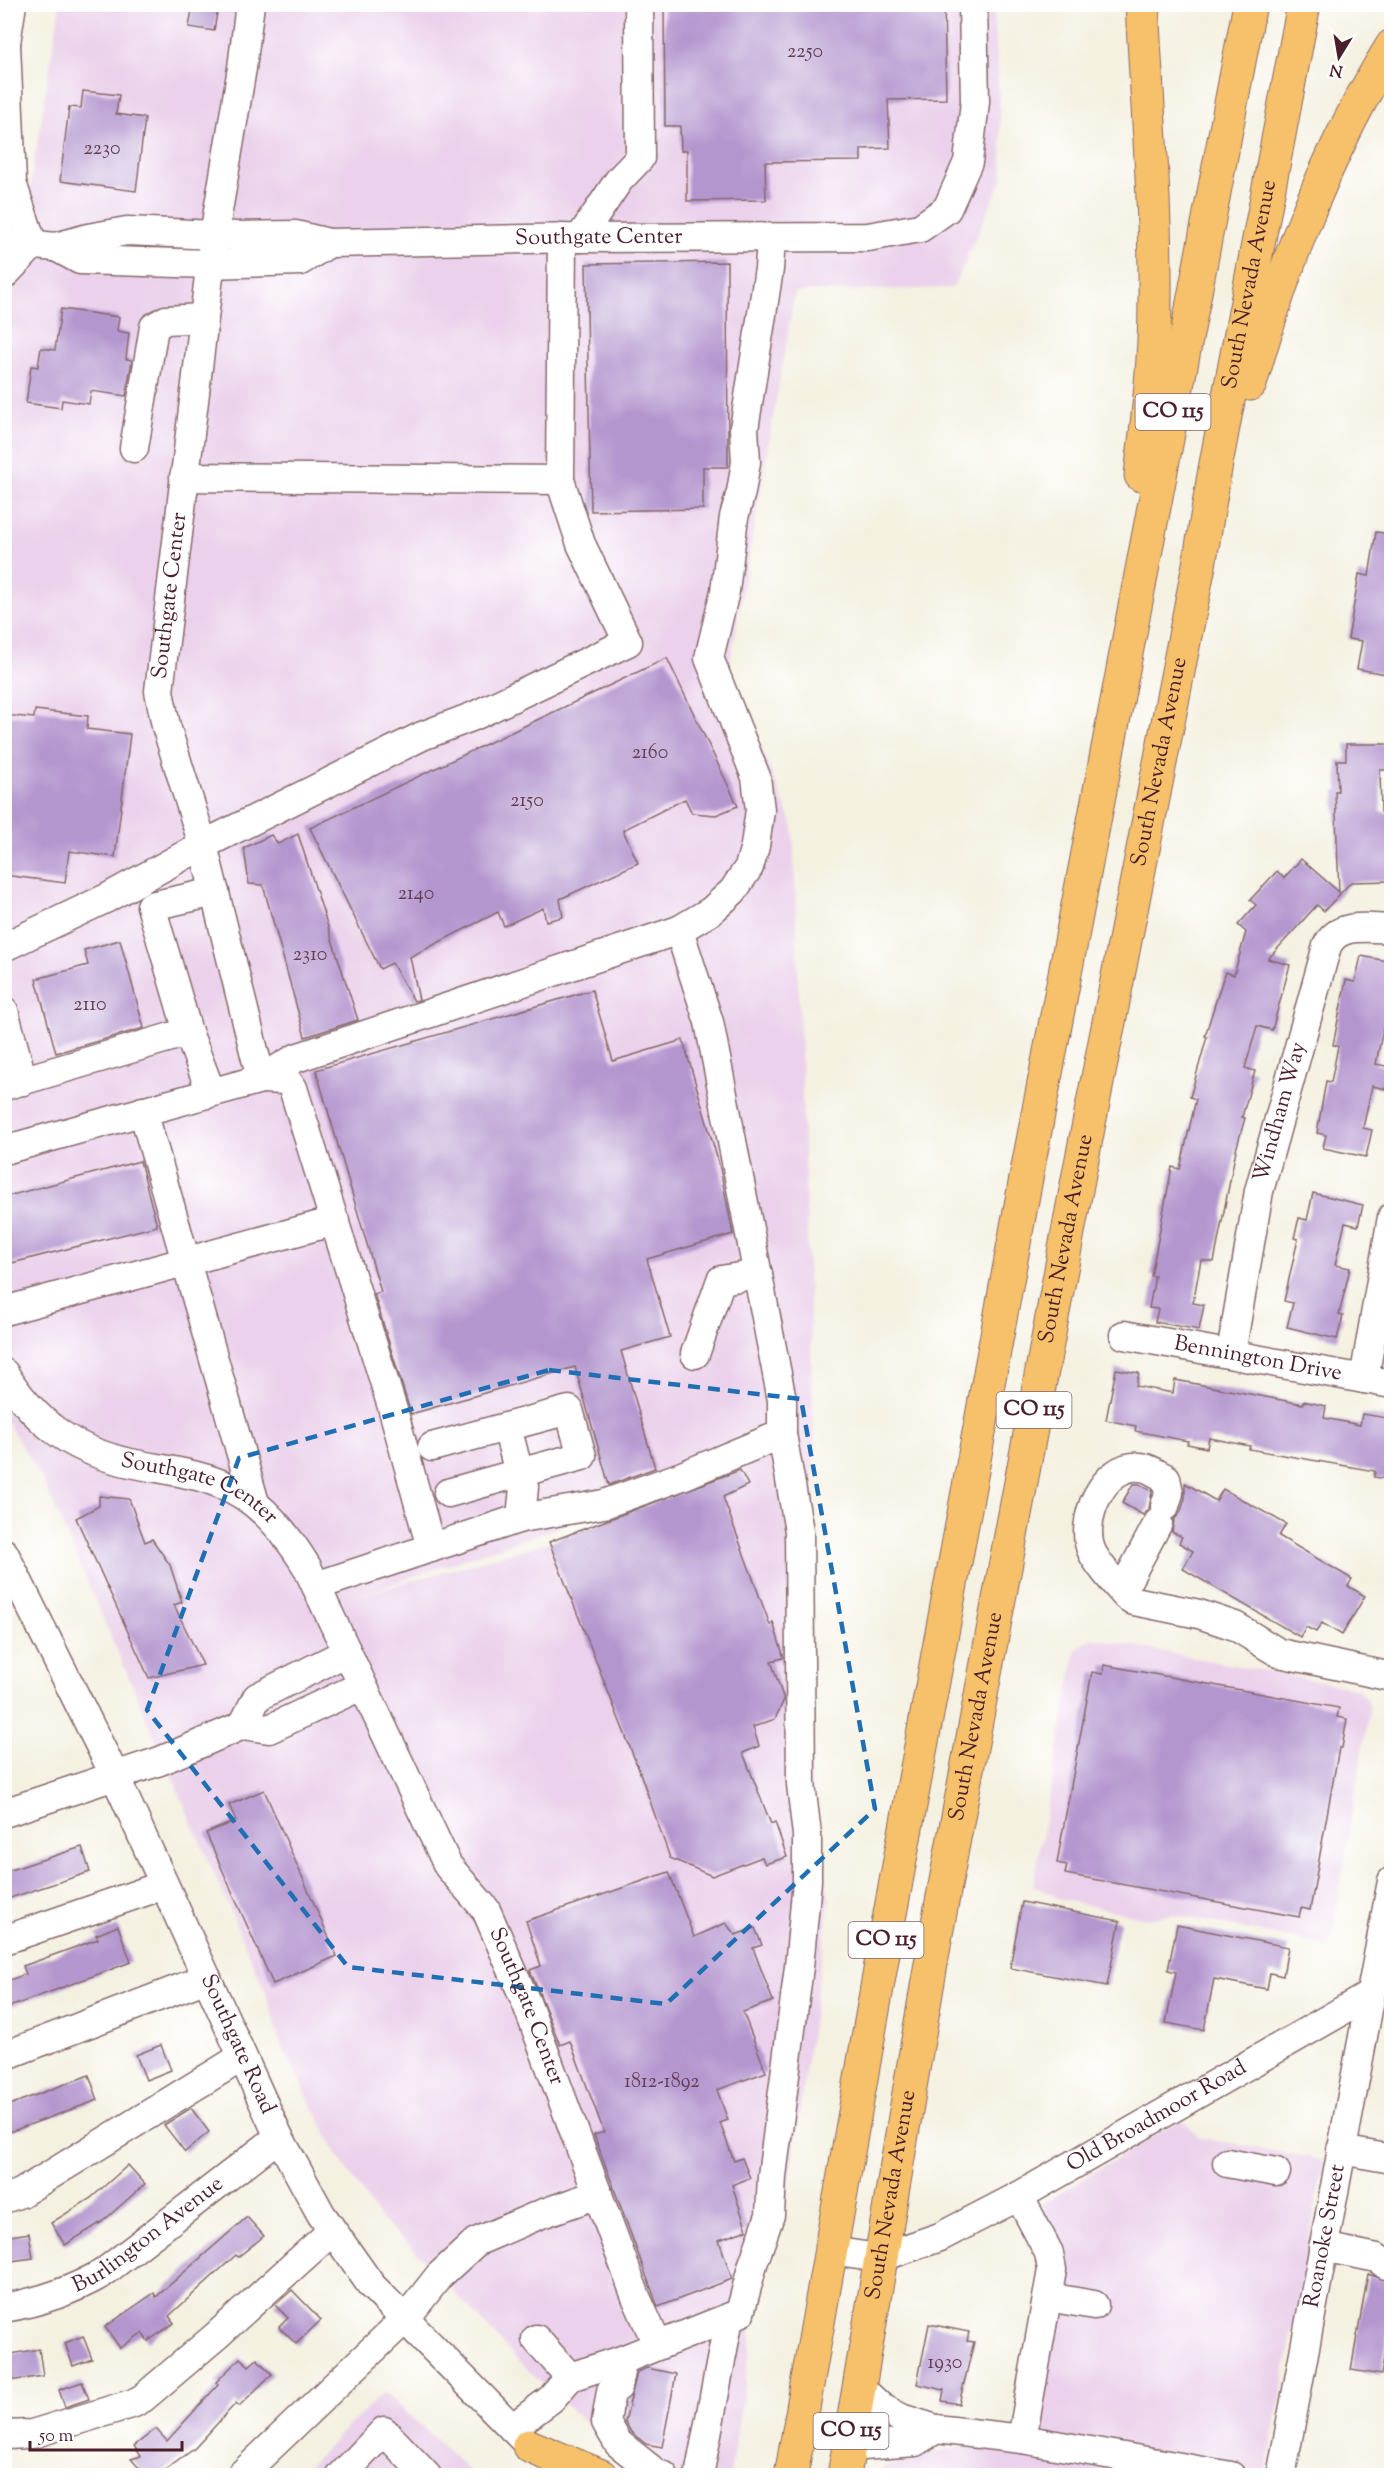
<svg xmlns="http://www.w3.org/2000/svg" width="1396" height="2480" font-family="'Sorts Mill Goudy',serif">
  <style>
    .built { fill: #ebd1eb; fill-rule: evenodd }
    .building { fill: #b496cf }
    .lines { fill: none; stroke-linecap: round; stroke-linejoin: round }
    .minor-casing { stroke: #86686b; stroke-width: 31 }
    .highway-casing { stroke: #86686b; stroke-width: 35 }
    .minor { stroke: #fff; stroke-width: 28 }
    .highway { stroke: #f6c16b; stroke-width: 33 }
    .marked { fill: none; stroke: #1f6fb2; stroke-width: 4.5; stroke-dasharray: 12 8; stroke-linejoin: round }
    .labels { text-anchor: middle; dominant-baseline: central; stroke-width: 4.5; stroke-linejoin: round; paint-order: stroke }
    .number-label { font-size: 20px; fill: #643d54 }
    .shield { fill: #fff; stroke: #80626b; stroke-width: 1.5 }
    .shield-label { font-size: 21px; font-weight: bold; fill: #4a1f2b }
    .street-label { font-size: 22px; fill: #4a1f2b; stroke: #fff }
  </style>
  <rect width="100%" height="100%" fill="#fff"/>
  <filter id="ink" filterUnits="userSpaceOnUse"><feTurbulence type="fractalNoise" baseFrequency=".0167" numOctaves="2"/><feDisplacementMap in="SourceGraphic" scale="12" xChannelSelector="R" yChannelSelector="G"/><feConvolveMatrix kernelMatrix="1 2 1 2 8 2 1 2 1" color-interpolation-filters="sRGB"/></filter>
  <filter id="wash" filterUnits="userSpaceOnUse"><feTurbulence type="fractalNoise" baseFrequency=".008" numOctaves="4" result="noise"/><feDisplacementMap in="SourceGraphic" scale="24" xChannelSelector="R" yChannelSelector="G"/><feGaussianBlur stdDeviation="1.35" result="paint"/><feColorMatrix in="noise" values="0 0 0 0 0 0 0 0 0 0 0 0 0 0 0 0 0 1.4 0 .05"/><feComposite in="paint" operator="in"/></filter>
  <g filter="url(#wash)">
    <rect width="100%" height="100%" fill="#f4f1e1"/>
    <g class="built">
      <path d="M60 5H994L1003 177 953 288 795 292 729 669 793 826 814 1439 810 1759 817 1854 830 1898 787 2200 767 2249 755 2296 750 2351 730 2475H642L526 2369 414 2249 381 2220 338 2156 281 2045 266 1993 49 1494 43 1480 5 1419 4 345ZM802 1443 740 1470 549 1542 357 1596Z"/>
      <polygon points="1091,1638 1359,1689 1370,1706 1330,1946 1171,1914 1150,1919 1060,1899 1033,1885 1076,1650"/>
      <polygon points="1181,2119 1200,2138 1324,2160 1266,2475 879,2476 884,2467 926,2453 962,2447 1038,2426 1070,2252 1041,2205"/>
      <polygon points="384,2392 474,2475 297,2476"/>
    </g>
    <g id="blocks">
      <g class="building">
        <polygon points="193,4 218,7 214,31 189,27"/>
        <polygon points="664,4 944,4 946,99 888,100 890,148 861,149 861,161 765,162 766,200 687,201 687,150 681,151 680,126 665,126"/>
        <polygon points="83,91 119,95 116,114 145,118 136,191 60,181 69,107 81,108"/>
        <polygon points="727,262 728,467 703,467 703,509 591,511 586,264"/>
        <polygon points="61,309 119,317 117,331 129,333 126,359 132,360 126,396 91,391 89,404 62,400 61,408 26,403 31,366 38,367 41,348 55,350"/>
        <polygon points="1376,532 1392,534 1392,675 1357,669 1362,641 1348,639 1359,574 1369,576"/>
        <polygon points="667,658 738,806 716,815 692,813 685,799 623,830 638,863 560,899 563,917 546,921 543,908 504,926 498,912 410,957 419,1000 414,1001 392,963 380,969 310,828"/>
        <polygon points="35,710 88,716 87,729 130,734 115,857 69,851 65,883 4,875 4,715 34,718"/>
        <polygon points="1346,744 1390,744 1391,770 1380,770 1381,812 1392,812 1392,881 1351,882 1324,911 1317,905 1268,959 1290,965 1272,1030 1257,1026 1245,1068 1255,1071 1242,1117 1245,1118 1236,1150 1214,1262 1201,1260 1193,1303 1204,1305 1199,1330 1155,1322 1158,1309 1149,1308 1155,1276 1151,1276 1172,1167 1180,1169 1196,1099 1190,1097 1207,1037 1205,1036 1225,972 1234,975 1246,932 1238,925 1256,905 1250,900 1277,871 1284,878 1301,859 1339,892 1335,791 1338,791 1337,760 1346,760"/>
        <polygon points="298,834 358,1020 305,1037 263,885 249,884 244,848 271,835 278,844"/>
        <polygon points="120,940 144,1028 56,1053 36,979 88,965 84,950"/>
        <polygon points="1361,956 1392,962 1392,986 1388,1006 1392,1007 1392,1031 1383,1029 1376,1064 1391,1067 1386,1089 1372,1086 1363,1128 1372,1130 1366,1157 1323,1148 1326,1135 1317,1133 1326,1081 1331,1082 1338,1046 1333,1045 1346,980 1355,982"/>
        <polygon points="592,990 613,1061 683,1040 720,1168 733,1234 647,1259 670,1337 621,1351 655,1468 609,1485 575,1367 411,1414 374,1294 381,1292 316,1070"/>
        <polygon points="140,1161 157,1226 8,1264 4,1253 4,1197"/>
        <polygon points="1313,1193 1363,1205 1358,1226 1345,1223 1335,1265 1350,1268 1339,1315 1343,1316 1337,1339 1287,1327 1293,1303 1284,1301 1298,1239 1294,1238 1299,1218 1307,1220"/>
        <polygon points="1116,1369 1139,1373 1136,1386 1173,1393 1175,1380 1303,1404 1303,1401 1326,1406 1324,1418 1360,1425 1362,1414 1388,1418 1386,1427 1392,1427 1392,1480 1374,1477 1375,1471 1249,1449 1250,1446 1209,1438 1207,1448 1187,1444 1188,1441 1135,1431 1136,1426 1106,1420"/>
        <polygon points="740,1470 748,1485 723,1497 770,1625 773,1622 783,1655 783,1658 771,1661 784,1700 775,1719 753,1727 759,1746 743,1753 771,1824 775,1822 787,1857 765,1864 762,1857 712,1876 670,1858 639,1770 549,1542"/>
        <polygon points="1185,1483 1216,1501 1223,1489 1286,1524 1279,1536 1352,1579 1348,1586 1365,1596 1342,1635 1322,1623 1316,1632 1306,1627 1300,1637 1183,1569 1193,1551 1179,1543 1182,1537 1172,1532 1174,1520 1181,1511 1185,1498"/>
        <polygon points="1133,1484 1139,1484 1152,1491 1149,1509 1143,1515 1122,1503"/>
        <polygon points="99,1496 129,1499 145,1542 152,1539 170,1565 182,1602 174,1605 203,1665 149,1678 76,1518 99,1506"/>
        <polygon points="1104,1665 1339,1708 1337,1717 1347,1719 1342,1748 1339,1748 1310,1910 1301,1908 1299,1917 1065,1874 1067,1865 1057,1863 1062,1835 1092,1672 1103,1674"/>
        <polygon points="264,1790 337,1956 273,1984 206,1833 236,1821 229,1805"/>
        <polygon points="82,1847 90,1872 4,1900 4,1872"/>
        <polygon points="669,1872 694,1937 726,1923 735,1935 755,1928 762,1945 753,1948 773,2001 743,2012 766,2072 717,2090 728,2120 720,2123 734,2161 742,2158 750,2178 732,2185 747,2230 719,2240 732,2279 658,2307 594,2135 604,2132 570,2041 560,2045 530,1970 541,1966 526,1921"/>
        <polygon points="1022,1902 1120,1921 1107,1986 1010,1968"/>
        <polygon points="1177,1925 1288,1947 1283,1976 1270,1973 1267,1989 1214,1979 1204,2030 1166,2023 1176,1972 1168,1970"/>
        <polygon points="118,1926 131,1962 4,2009 4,1982 26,1974 23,1966 98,1939 96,1935"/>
        <polygon points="161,2045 171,2070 146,2080 136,2055"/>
        <polygon points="89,2075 98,2100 4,2134 4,2107"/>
        <polygon points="191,2108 209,2132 185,2152 164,2125"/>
        <polygon points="128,2165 145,2184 102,2222 65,2245 51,2223 91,2198"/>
        <polygon points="247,2217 264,2236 238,2257 236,2255 169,2316 174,2323 148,2341 142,2333 120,2348 105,2327 154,2293 156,2297"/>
        <polygon points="29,2233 33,2258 4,2262 4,2237"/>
        <polygon points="1368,2274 1392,2282 1392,2313 1381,2375 1351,2370"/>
        <polygon points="292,2290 321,2320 296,2344 279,2327 288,2318 275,2305"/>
        <polygon points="929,2324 969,2332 967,2341 974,2342 959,2404 942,2401 944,2390 917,2384"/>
        <polygon points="83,2336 92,2359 73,2366 65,2343"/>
        <polygon points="39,2349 43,2376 9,2381 5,2355"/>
        <polygon points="240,2358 249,2366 257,2359 272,2374 239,2406 236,2403 195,2448 159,2475 145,2475 131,2459 141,2456 134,2446 156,2429 167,2441 218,2385 216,2382"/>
        <polygon points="647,2368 676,2374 662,2447 646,2444 631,2432 625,2422 637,2372"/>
        <polygon points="82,2382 89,2399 65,2407 59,2390"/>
      </g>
    </g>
  </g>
  <g filter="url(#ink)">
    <use href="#blocks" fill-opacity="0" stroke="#86686b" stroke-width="1.5"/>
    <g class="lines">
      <defs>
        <g id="minor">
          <polyline points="4,56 12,4"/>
          <polyline points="580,238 619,180 640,158 639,4"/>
          <path id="s1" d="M4 242 56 247 88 238 127 231 236 236 296 235 329 243 580 238 868 237 920 228 947 209 968 162 975 102 973 4"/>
          <polyline points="56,247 80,260 210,264 300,261 329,243"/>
          <polyline points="4,275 33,245 12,183 6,44"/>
          <polyline points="134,448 154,327 166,320 203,318"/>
          <polyline points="184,477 560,480"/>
          <polyline points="679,930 711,911 733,891 749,867 755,846 760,810 756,777 709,658 725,591 734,517 741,492 746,462 744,429 769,269 771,238"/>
          <path id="s2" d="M4 947 107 898 203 845 166 726 159 691 214 235 242 68 250 4"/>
          <polyline points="4,1011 23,1081"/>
          <polyline points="188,1032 211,1092"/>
          <polyline points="261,1079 203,845 422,736 474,716 628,642 581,544 560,480 562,238"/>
          <polyline points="261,1079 286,1080 293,1088 393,1410 431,1548"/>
          <polyline points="4,1086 188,1032 151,906 215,892"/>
          <polyline points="143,1111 255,1503"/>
          <polyline points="4,1150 261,1079 296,1058 679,930 709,1022 782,1400 782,1434"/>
          <polyline points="4,1311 335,1221"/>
          <path id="s3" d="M1124 1335 1392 1384"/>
          <path id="s4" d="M1231 1353 1259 1191 1327 946C1338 922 1368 928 1392 929"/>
          <polyline points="695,1354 721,1280 758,1274"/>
          <path id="s5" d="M4 1373C34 1421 70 1449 126 1462 170 1472 218 1473 255 1504 276 1521 293 1544 307 1567L448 1866 486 1910 526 2002 636 2297 657 2344"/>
          <polyline points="1364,1379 1392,1217"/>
          <polyline points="432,1447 569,1410 582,1456 519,1473 524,1487 521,1518"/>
          <polyline points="448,1493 519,1473 507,1427"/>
          <path d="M1165 1506 1169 1493 1166 1478C1159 1475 1148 1467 1140 1467 1103 1463 1078 1522 1092 1552 1100 1568 1115 1583 1126 1596L1134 1601 1199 1614 1235 1626 1279 1653 1392 1677"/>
          <path id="s6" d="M4 1553 115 1776 279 2137 321 2214 371 2285 525 2441"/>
          <polyline points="316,1586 521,1518 604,1504 682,1476 782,1434 799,1531 801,1784 807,1835 807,1881 799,1967 772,2176 770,2215 753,2264 740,2313 622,2360 570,2377 551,2399 512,2428"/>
          <polyline points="1122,1591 1158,1523"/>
          <polyline points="243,1725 257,1697 347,1652"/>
          <polyline points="4,1813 160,1761 243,1725 269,1729 361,1686"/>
          <polyline points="4,1940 164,1885"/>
          <polyline points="4,2056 207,1978"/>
          <polyline points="1341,2150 1392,2159"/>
          <polyline points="1227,2163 1276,2172"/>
          <polyline points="1019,2196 1049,2253 1052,2270 1022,2439"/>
          <polyline points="4,2199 21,2193 242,2057"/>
          <polyline points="1323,2247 1377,2258 1386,2265 1392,2266"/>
          <path id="s7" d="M830 2251 879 2258 940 2237 1019 2196 1370 1995"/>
          <polyline points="1048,2297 1094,2305"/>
          <path id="s8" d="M4 2308C39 2302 72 2291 103 2273L279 2137"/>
          <polyline points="536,2339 570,2377"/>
          <polyline points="622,2360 618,2387 611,2391 606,2422 618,2443 657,2474 664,2476"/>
          <polyline points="858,2386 882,2408 901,2418 936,2429 1022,2439 1231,2476"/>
          <polyline points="4,2435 32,2434 134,2403 143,2398 216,2336 332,2231"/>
          <polyline points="849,2447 915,2442 936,2429"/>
          <polyline points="240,2476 406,2318 439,2276 476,2242 541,2214 598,2194"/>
          <polyline points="341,2476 384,2431 427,2476"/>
          <polyline points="699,2476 729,2318"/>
          <path id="s9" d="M1281 2476 1392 1881"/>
        </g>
        <g id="highway">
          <path d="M1250 384C1283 267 1327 150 1392 46"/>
          <path d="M1141 475C1148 418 1155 360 1155 302 1156 203 1147 104 1142 4"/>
          <polyline points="529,2446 601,2476"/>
          <polyline points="791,2476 888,1925 1029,1162 1250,4"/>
          <path id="s10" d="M844 2476 936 1934 1079 1174 1199 565 1215 469 1304 4"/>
        </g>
      </defs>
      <use href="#minor" class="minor-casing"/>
      <use href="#highway" class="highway-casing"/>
      <use href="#minor" class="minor"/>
      <use href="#highway" class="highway"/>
    </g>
  </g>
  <path class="marked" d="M549 1370 801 1399 875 1809 666 2004 348 1967 147 1710 239 1458Z"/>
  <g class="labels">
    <g class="number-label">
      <text x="805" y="52">2250</text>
      <text x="102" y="149">2230</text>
      <text x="650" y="753">2160</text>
      <text x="527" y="801">2150</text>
      <text x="416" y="894">2140</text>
      <text x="310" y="955">2310</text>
      <text x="90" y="1005">2110</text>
      <text x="662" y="2082">1812-1892</text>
      <text x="945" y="2363">1930</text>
    </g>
    <g class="shield">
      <rect x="1135.5" y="394" width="75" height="36" rx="4.5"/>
      <rect x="996.5" y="1392" width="75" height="36" rx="4.5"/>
      <rect x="848.5" y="1922" width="75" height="36" rx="4.5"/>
      <rect x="813.5" y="2413" width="75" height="36" rx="4.5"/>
    </g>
    <g class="shield-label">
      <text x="1173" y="412">CO 115</text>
      <text x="1034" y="1410">CO 115</text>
      <text x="886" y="1940">CO 115</text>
      <text x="851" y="2431">CO 115</text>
    </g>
    <g class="street-label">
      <text stroke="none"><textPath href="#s1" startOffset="598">Southgate Center</textPath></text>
      <text stroke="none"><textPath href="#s10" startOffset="2229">South Nevada Avenue</textPath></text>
      <text stroke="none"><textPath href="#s2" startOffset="480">Southgate Center</textPath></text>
      <text stroke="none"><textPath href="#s10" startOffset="1743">South Nevada Avenue</textPath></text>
      <text stroke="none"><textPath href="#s4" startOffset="246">Windham Way</textPath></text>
      <text stroke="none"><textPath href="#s10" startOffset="1257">South Nevada Avenue</textPath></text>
      <text stroke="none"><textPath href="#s3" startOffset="136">Bennington Drive</textPath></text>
      <text stroke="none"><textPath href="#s5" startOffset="234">Southgate Center</textPath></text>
      <text stroke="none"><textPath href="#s10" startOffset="771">South Nevada Avenue</textPath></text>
      <text stroke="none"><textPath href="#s5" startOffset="868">Southgate Center</textPath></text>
      <text stroke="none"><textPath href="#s6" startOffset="544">Southgate Road</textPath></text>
      <text stroke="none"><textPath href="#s7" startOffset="362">Old Broadmoor Road</textPath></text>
      <text stroke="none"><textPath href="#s10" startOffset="285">South Nevada Avenue</textPath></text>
      <text stroke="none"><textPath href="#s8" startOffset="164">Burlington Avenue</textPath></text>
      <text stroke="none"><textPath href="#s9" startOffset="244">Roanoke Street</textPath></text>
    </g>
  </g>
  <rect width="1396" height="2480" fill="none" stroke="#fff" stroke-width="24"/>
  <g transform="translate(1339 57) rotate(191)" stroke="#ffffff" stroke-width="4.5" paint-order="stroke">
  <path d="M0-4.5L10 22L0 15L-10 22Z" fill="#4a1f2b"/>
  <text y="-9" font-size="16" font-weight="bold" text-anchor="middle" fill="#4a1f2b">N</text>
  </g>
  <path d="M30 2441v9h152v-9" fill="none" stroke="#4a1f2b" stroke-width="3"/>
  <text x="39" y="2441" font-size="18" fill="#4a1f2b" stroke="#ffffff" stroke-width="4.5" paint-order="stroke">50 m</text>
</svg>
